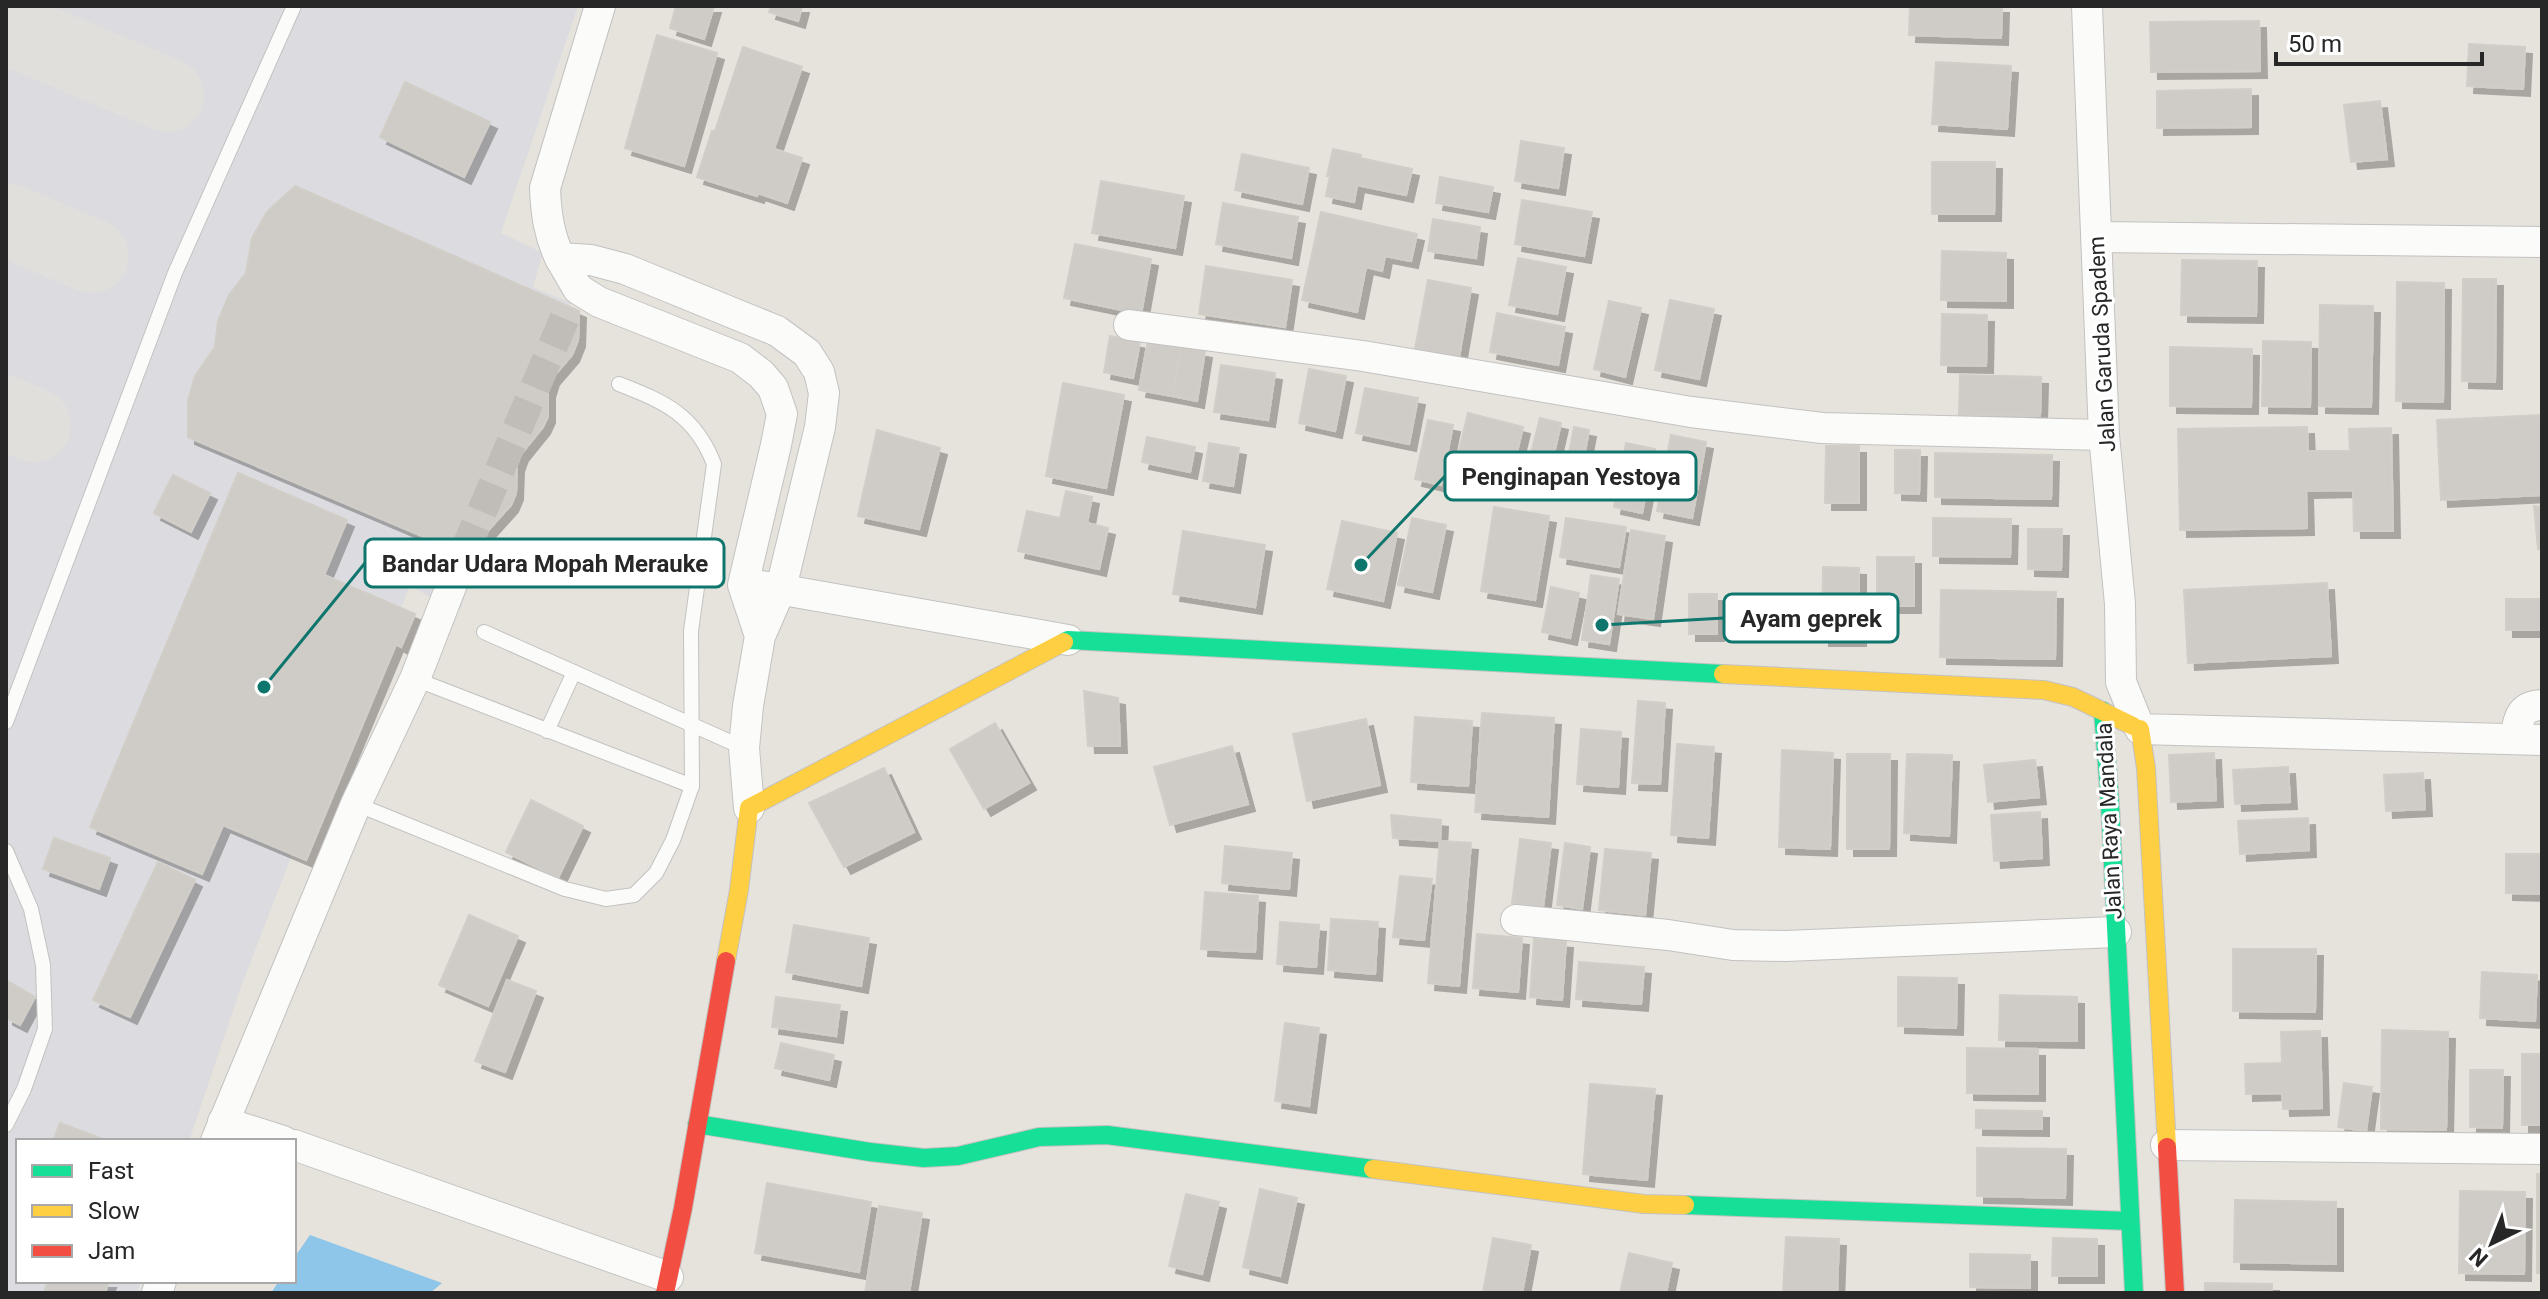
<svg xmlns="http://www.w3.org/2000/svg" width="2548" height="1299" font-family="Roboto,sans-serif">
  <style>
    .airport { fill: #dcdbdf }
    .water { fill: #8ec6e9 }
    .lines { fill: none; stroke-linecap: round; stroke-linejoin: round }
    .taxiway { stroke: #e1dfdc; stroke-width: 74 }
    .building { fill: #cfccc7; stroke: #d1cec8; stroke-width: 2; filter: url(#shadow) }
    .street-tunnel { stroke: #c0bdb8; stroke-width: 30; stroke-dasharray: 30 15; stroke-linecap: butt }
    .lane-casing { stroke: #c3c2c2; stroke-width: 16 }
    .street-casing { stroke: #c3c2c2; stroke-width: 32 }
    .fast-casing { stroke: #c3c2c2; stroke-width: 20 }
    .slow-casing { stroke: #c3c2c2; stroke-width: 20 }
    .jam-casing { stroke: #c3c2c2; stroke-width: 20 }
    .lane { stroke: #fbfbfa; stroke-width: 14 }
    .street { stroke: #fbfbfa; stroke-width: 30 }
    .fast { stroke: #16e098; stroke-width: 18 }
    .slow { stroke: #ffcf43; stroke-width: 18 }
    .jam { stroke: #f24e42; stroke-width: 18 }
    .labels { text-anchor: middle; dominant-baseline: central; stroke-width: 6; stroke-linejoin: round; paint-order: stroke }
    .street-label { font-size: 22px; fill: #272727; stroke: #fff }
    .leader { fill: none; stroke: #0f766e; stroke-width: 3 }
    .callout-dot { fill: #0f766e; stroke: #fff; stroke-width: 3 }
    .callout { fill: #fff; stroke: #0f766e; stroke-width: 3 }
    .callout-label { font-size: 24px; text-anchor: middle; font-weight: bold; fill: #272727 }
  </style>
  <defs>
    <filter id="shadow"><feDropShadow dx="7" dy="7" stdDeviation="0" flood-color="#0004"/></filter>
  </defs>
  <rect width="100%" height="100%" fill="#e6e3dc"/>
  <polygon class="airport" points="6,6 578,6 501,233 543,253 533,287 571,303 570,306 579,311 578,340 572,355 552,378 548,391 548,416 521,454 517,465 516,493 511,505 483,536 461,608 432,598 410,586 401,608 415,614 401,647 396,645 306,860 292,855 242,984 189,1141 18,1141 18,1281 141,1281 137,1293 6,1293"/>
  <polygon class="water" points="310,1235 442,1283 430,1293 271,1293 279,1281 294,1281 294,1258"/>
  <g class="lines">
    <g class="taxiway">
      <polyline points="6,27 167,95"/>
      <polyline points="6,220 92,256"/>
      <polyline points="6,413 34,425"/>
    </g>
  </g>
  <g class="building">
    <polygon points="676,6 714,6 704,39 670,28"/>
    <polygon points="771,6 802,6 798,21 769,12"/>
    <polygon points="1910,6 2002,6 2001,38 1909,35"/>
    <polygon points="2259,21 2260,71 2151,72 2150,22"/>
    <polygon points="657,35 717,53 684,166 625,148"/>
    <polygon points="2469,44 2525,47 2523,89 2467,86"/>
    <polygon points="743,47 802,67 774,149 802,158 787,203 758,193 757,196 697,177 712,131 715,131"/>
    <polygon points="1936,62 2011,66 2007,129 1932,124"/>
    <polygon points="405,82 490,122 464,177 380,137"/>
    <polygon points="2251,89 2251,127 2157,128 2157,91"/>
    <polygon points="2380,101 2387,159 2351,162 2344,105"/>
    <polygon points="1521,141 1564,148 1558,188 1515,181"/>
    <polygon points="1333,149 1361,155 1360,158 1412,169 1406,195 1357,185 1354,202 1326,196 1330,176 1327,176"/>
    <polygon points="1242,154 1309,168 1302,204 1235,190"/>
    <polygon points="1932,162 1995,162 1994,214 1932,214"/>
    <polygon points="1440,177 1493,187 1488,212 1436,203"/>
    <polygon points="1101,181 1184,196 1175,248 1092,233"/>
    <polygon points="295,186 579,311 578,340 572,355 552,378 548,391 548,416 543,427 521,454 517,465 516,493 511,505 483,536 481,561 188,437 188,401 195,376 215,347 218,321 229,295 246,273 252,238 267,212"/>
    <polygon points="1522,200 1592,212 1584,256 1515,244"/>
    <polygon points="1223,203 1298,217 1291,258 1216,244"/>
    <polygon points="1321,212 1417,234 1411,261 1385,256 1382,271 1366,267 1357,312 1302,300"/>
    <polygon points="1433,219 1480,227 1476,258 1428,251"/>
    <polygon points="1075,244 1151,259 1141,314 1064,298"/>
    <polygon points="1942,251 2006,253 2006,301 1941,300"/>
    <polygon points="1518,258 1566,267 1557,314 1509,305"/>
    <polygon points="2182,260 2257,261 2256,316 2181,315"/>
    <polygon points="1206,266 1292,280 1285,327 1199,314"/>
    <polygon points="2463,279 2496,279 2495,382 2462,381"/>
    <polygon points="1428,280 1471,288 1459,357 1415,349"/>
    <polygon points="2397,282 2444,283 2443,402 2396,401"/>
    <polygon points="1670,300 1714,309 1699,379 1655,370"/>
    <polygon points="1609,301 1641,308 1625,377 1594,369"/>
    <polygon points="2320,305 2373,306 2371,407 2319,406"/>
    <polygon points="1497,313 1565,327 1558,365 1490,352"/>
    <polygon points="1942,314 1987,315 1986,366 1941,365"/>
    <polygon points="1110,336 1140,342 1133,378 1104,372"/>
    <polygon points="1148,340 1181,346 1172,396 1139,390"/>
    <polygon points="2263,341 2311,342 2310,407 2262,406"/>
    <polygon points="1181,346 1205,351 1197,401 1172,396"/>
    <polygon points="2170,347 2252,349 2251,407 2170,406"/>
    <polygon points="1221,365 1275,373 1268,420 1214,412"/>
    <polygon points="1309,369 1346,376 1335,431 1299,423"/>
    <polygon points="1960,375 2041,377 2040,416 1959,415"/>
    <polygon points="1063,383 1124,395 1106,488 1046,476"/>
    <polygon points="1365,388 1418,398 1409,444 1356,433"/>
    <polygon points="1468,413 1523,427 1508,489 1453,476"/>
    <polygon points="2542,415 2542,495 2441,500 2437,420"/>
    <polygon points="1540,418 1561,423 1553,458 1531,453"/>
    <polygon points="1428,420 1453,425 1441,485 1415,479"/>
    <polygon points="1574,427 1589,430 1582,467 1567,464"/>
    <polygon points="2307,427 2308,451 2350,451 2349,429 2391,428 2393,531 2354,531 2353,490 2306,491 2307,528 2180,530 2178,429"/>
    <polygon points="877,430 940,448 919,529 858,516"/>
    <polygon points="1671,435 1706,442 1692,518 1657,511"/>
    <polygon points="1147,437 1195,447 1190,472 1142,462"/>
    <polygon points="1209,443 1239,448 1233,486 1203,481"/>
    <polygon points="1626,443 1655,449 1642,513 1614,507"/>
    <polygon points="1826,446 1859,446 1859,503 1825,503"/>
    <polygon points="1895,450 1920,450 1919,494 1895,493"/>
    <polygon points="1935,453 2052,455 2051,499 1935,497"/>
    <polygon points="238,473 347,520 324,575 415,614 401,647 396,644 306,860 223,825 202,874 90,827"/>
    <polygon points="173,475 210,493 191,532 154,513"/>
    <polygon points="1066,491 1092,497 1087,523 1108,528 1099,569 1018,551 1027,511 1060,518"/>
    <polygon points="2534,506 2542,507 2542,549 2538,549"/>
    <polygon points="1494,507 1549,516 1535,600 1481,591"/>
    <polygon points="1412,518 1446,525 1432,592 1398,585"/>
    <polygon points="1566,518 1626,527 1619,567 1560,557"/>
    <polygon points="1933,518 2011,519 2010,557 1933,556"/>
    <polygon points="1342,521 1397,533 1383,601 1327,589"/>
    <polygon points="2028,529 2062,529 2061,570 2028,569"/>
    <polygon points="1631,530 1665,536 1653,619 1618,614"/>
    <polygon points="1183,531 1265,545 1255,607 1173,594"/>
    <rect x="1877" y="557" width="37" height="49"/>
    <polygon points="1823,567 1859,568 1859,639 1822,639"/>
    <polygon points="1591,575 1619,579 1609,644 1582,640"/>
    <polygon points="2327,583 2331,656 2188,663 2184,590"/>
    <polygon points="1551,587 1579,593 1570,638 1542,632"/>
    <polygon points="1941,590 2056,592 2055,659 1940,657"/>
    <rect x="1689" y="594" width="28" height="40"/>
    <rect x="2506" y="599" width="36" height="31"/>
    <polygon points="1084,691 1118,698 1120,746 1088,746"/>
    <polygon points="1638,701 1665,703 1660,784 1632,783"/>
    <polygon points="1482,713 1554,718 1548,817 1475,812"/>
    <polygon points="1415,717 1472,721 1468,786 1411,782"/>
    <polygon points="1366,719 1380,785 1307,801 1293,734"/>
    <polygon points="995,723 1029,783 984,809 950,749"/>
    <polygon points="1581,729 1621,732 1618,787 1577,784"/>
    <polygon points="1677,744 1714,747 1708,838 1671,835"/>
    <polygon points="1232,746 1248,804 1170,825 1154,767"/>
    <polygon points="1782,750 1833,753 1830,849 1779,847"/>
    <polygon points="2214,753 2216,800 2171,802 2169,755"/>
    <polygon points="1847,754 1890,754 1889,849 1847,849"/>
    <polygon points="1907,754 1952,755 1949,836 1904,833"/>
    <polygon points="2035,760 2039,797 1988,802 1984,765"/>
    <polygon points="2288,767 2290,802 2235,804 2233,770"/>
    <polygon points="884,768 914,832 844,867 809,803"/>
    <polygon points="2423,773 2425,809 2386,811 2384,775"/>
    <polygon points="531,800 583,826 558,878 506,852"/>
    <polygon points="2040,812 2042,858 1994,861 1991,815"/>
    <polygon points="1391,815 1441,820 1440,841 1393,838"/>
    <polygon points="2308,818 2309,850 2240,854 2238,821"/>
    <polygon points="54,838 110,858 99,889 43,869"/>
    <polygon points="1520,839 1551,843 1543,907 1512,903"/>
    <polygon points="1440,841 1471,843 1459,986 1428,983"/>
    <polygon points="1565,843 1590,847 1582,909 1557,905"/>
    <polygon points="1225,846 1292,853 1289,889 1222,883"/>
    <polygon points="1605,849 1651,853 1645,915 1599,910"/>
    <polygon points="2506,854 2542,854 2542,894 2506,893"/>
    <polygon points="158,862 195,880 130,1017 93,1000"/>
    <polygon points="1400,876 1432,879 1424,940 1393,937"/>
    <polygon points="1205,892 1258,896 1255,952 1201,949"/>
    <polygon points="469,915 518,936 488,1006 439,985"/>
    <polygon points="1331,919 1378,922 1375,974 1328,970"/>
    <polygon points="1280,922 1319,925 1316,967 1277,964"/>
    <polygon points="794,925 869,938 861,986 786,972"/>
    <polygon points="1477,934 1522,938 1518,992 1473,988"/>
    <polygon points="1534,939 1566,941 1562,1000 1530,997"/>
    <polygon points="2233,949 2316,949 2315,1012 2233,1011"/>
    <polygon points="1579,962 1644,967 1641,1004 1576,999"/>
    <polygon points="2482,972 2537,975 2535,1021 2480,1018"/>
    <polygon points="1898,977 1957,978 1956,1028 1898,1026"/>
    <polygon points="6,980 35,997 20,1025 6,1018"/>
    <polygon points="507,980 536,991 505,1072 475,1061"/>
    <polygon points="2000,995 2077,997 2077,1041 1999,1040"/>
    <polygon points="776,997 840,1005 836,1036 772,1027"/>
    <polygon points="1285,1023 1319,1028 1309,1106 1275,1101"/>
    <polygon points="2382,1030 2448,1032 2446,1130 2381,1129"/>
    <polygon points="2320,1031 2322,1108 2283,1109 2282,1093 2246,1094 2245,1064 2282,1063 2281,1032"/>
    <polygon points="781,1043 834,1055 829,1080 775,1068"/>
    <polygon points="1967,1048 2038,1049 2038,1094 1967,1093"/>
    <rect x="2522" y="1054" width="20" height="71"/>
    <polygon points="2470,1070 2503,1070 2502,1128 2470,1127"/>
    <polygon points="2344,1083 2372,1087 2366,1131 2338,1127"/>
    <polygon points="1590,1084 1655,1089 1647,1180 1583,1174"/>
    <polygon points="1976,1110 2042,1111 2042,1129 1976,1128"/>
    <polygon points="60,1123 103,1139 102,1141 53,1141"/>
    <polygon points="1977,1148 2066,1149 2065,1198 1977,1196"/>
    <rect x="2537" y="1174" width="5" height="99"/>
    <polygon points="767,1183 871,1202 859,1272 755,1253"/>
    <polygon points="1260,1189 1297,1198 1280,1276 1243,1267"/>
    <polygon points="2460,1191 2525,1192 2524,1274 2459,1273"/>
    <polygon points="1186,1194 1219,1202 1202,1274 1169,1266"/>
    <polygon points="2235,1200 2336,1202 2336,1264 2234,1262"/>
    <polygon points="879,1206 922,1213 909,1293 865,1293"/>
    <polygon points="1786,1237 1839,1239 1837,1293 1783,1293"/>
    <polygon points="1493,1238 1531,1245 1522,1293 1483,1292"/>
    <polygon points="2053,1238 2097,1239 2097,1276 2052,1276"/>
    <polygon points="1629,1253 1672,1263 1666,1293 1620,1293"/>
    <polygon points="1970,1254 2030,1255 2030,1288 1970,1287"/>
    <polygon points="48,1281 109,1281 105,1293 44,1293"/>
    <polygon points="2205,1283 2272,1284 2272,1293 2205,1293"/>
  </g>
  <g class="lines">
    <polyline class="street-tunnel" points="464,553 570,306"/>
    <defs>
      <g id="lane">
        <polyline points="484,632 744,748"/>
        <path d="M415 679 692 786 691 631 714 464C695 415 665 402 619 384"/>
        <polyline points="6,722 175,273 294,6"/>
        <polyline points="547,731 574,672"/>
        <polyline points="356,804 565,889 606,899 634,895 656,873 673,840 692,786"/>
        <polyline points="6,851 31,909 43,965 45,1029 24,1089 6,1125"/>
      </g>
      <g id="street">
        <polyline points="2087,6 2104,435 2120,604 2121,682 2140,729 2542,740"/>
        <polyline points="2097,237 2542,242"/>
        <path d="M560 258C549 235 546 214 545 188L600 6"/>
        <polyline points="1129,325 1363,356 1691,412 1822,428 2104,435"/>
        <polyline points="761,586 1068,640"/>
        <path d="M2515 738C2519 719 2519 706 2542 705"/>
        <polyline points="749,808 744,748 748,706 760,636 781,588 820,427 824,393 819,372 807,353 777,331 625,269 591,260 560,258 578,289 599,302 740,358 761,374 773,388 782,414 776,445 743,585 760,636"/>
        <polyline points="1516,920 1668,935 1733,945 1786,946 2116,932"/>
        <polyline points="223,1122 283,1141"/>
        <polyline points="216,1141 356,804 415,679 464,553"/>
        <polyline points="294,1145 668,1277"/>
        <polyline points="2166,1145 2542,1149"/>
        <polyline points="157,1293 161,1281"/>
      </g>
      <g id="fast">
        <polyline points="1064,642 1068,640 1723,674"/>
        <polyline points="2103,711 2110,804 2134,1293"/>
        <polyline points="697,1124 870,1152 924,1158 958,1156 1039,1137 1107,1135 1373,1169"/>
        <polyline points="1685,1205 2130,1221"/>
      </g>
      <g id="slow">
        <polyline points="1723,674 2044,690 2073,697 2133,726"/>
        <polyline points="2140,729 2146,768 2167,1147"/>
        <polyline points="726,961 739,890 749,808 1064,642"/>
        <polyline points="1373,1169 1644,1204 1685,1205"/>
      </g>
      <g id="jam">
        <polyline points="2167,1147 2175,1293"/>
        <polyline points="665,1293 683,1208 726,961"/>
      </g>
    </defs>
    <use href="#lane" class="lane-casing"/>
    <use href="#street" class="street-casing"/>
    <use href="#fast" class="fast-casing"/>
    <use href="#slow" class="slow-casing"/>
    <use href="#jam" class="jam-casing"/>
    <use href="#lane" class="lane"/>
    <use href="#street" class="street"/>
    <use href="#fast" class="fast"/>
    <use href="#slow" class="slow"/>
    <use href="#jam" class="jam"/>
  </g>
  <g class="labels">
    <g class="street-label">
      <text transform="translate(2102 344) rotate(-93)">Jalan Garuda Spadem</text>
      <text transform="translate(2109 821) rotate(-93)">Jalan Raya Mandala</text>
    </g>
  </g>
  <path class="leader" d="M1361 565L1445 476M264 687L365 563M1602 625L1724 618"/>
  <g class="callout-dot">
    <circle cx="1361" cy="565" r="8"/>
    <circle cx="264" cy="687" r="8"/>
    <circle cx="1602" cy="625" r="8"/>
  </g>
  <g class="callout">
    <rect x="1445" y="452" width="251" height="48" rx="8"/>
    <rect x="365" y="539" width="359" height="48" rx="8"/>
    <rect x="1724" y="594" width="174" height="48" rx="8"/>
  </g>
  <g class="callout-label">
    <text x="1571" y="485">Penginapan Yestoya</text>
    <text x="545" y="572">Bandar Udara Mopah Merauke</text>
    <text x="1811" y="627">Ayam geprek</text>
  </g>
  <rect width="2548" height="1299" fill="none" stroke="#272727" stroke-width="16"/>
  <rect x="16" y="1139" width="280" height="144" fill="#ffffff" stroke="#a9a9a9" stroke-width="2"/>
  <rect x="32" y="1165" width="40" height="12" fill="#16e098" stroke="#a9a9a9" stroke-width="2"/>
  <text x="88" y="1179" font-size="24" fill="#272727">Fast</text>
  <rect x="32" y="1205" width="40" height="12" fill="#ffcf43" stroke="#a9a9a9" stroke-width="2"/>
  <text x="88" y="1219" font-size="24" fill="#272727">Slow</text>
  <rect x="32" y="1245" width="40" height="12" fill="#f24e42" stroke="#a9a9a9" stroke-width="2"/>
  <text x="88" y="1259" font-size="24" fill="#272727">Jam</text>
  <g transform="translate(2492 1243) rotate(223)" stroke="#ffffff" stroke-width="6" paint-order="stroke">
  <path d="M0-6L14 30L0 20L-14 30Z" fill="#272727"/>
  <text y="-12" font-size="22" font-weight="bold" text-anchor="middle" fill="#272727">N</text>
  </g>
  <path d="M2276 52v12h206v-12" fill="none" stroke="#272727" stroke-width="4"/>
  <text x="2288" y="52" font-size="24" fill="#272727" stroke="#ffffff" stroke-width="6" paint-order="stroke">50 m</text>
</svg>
